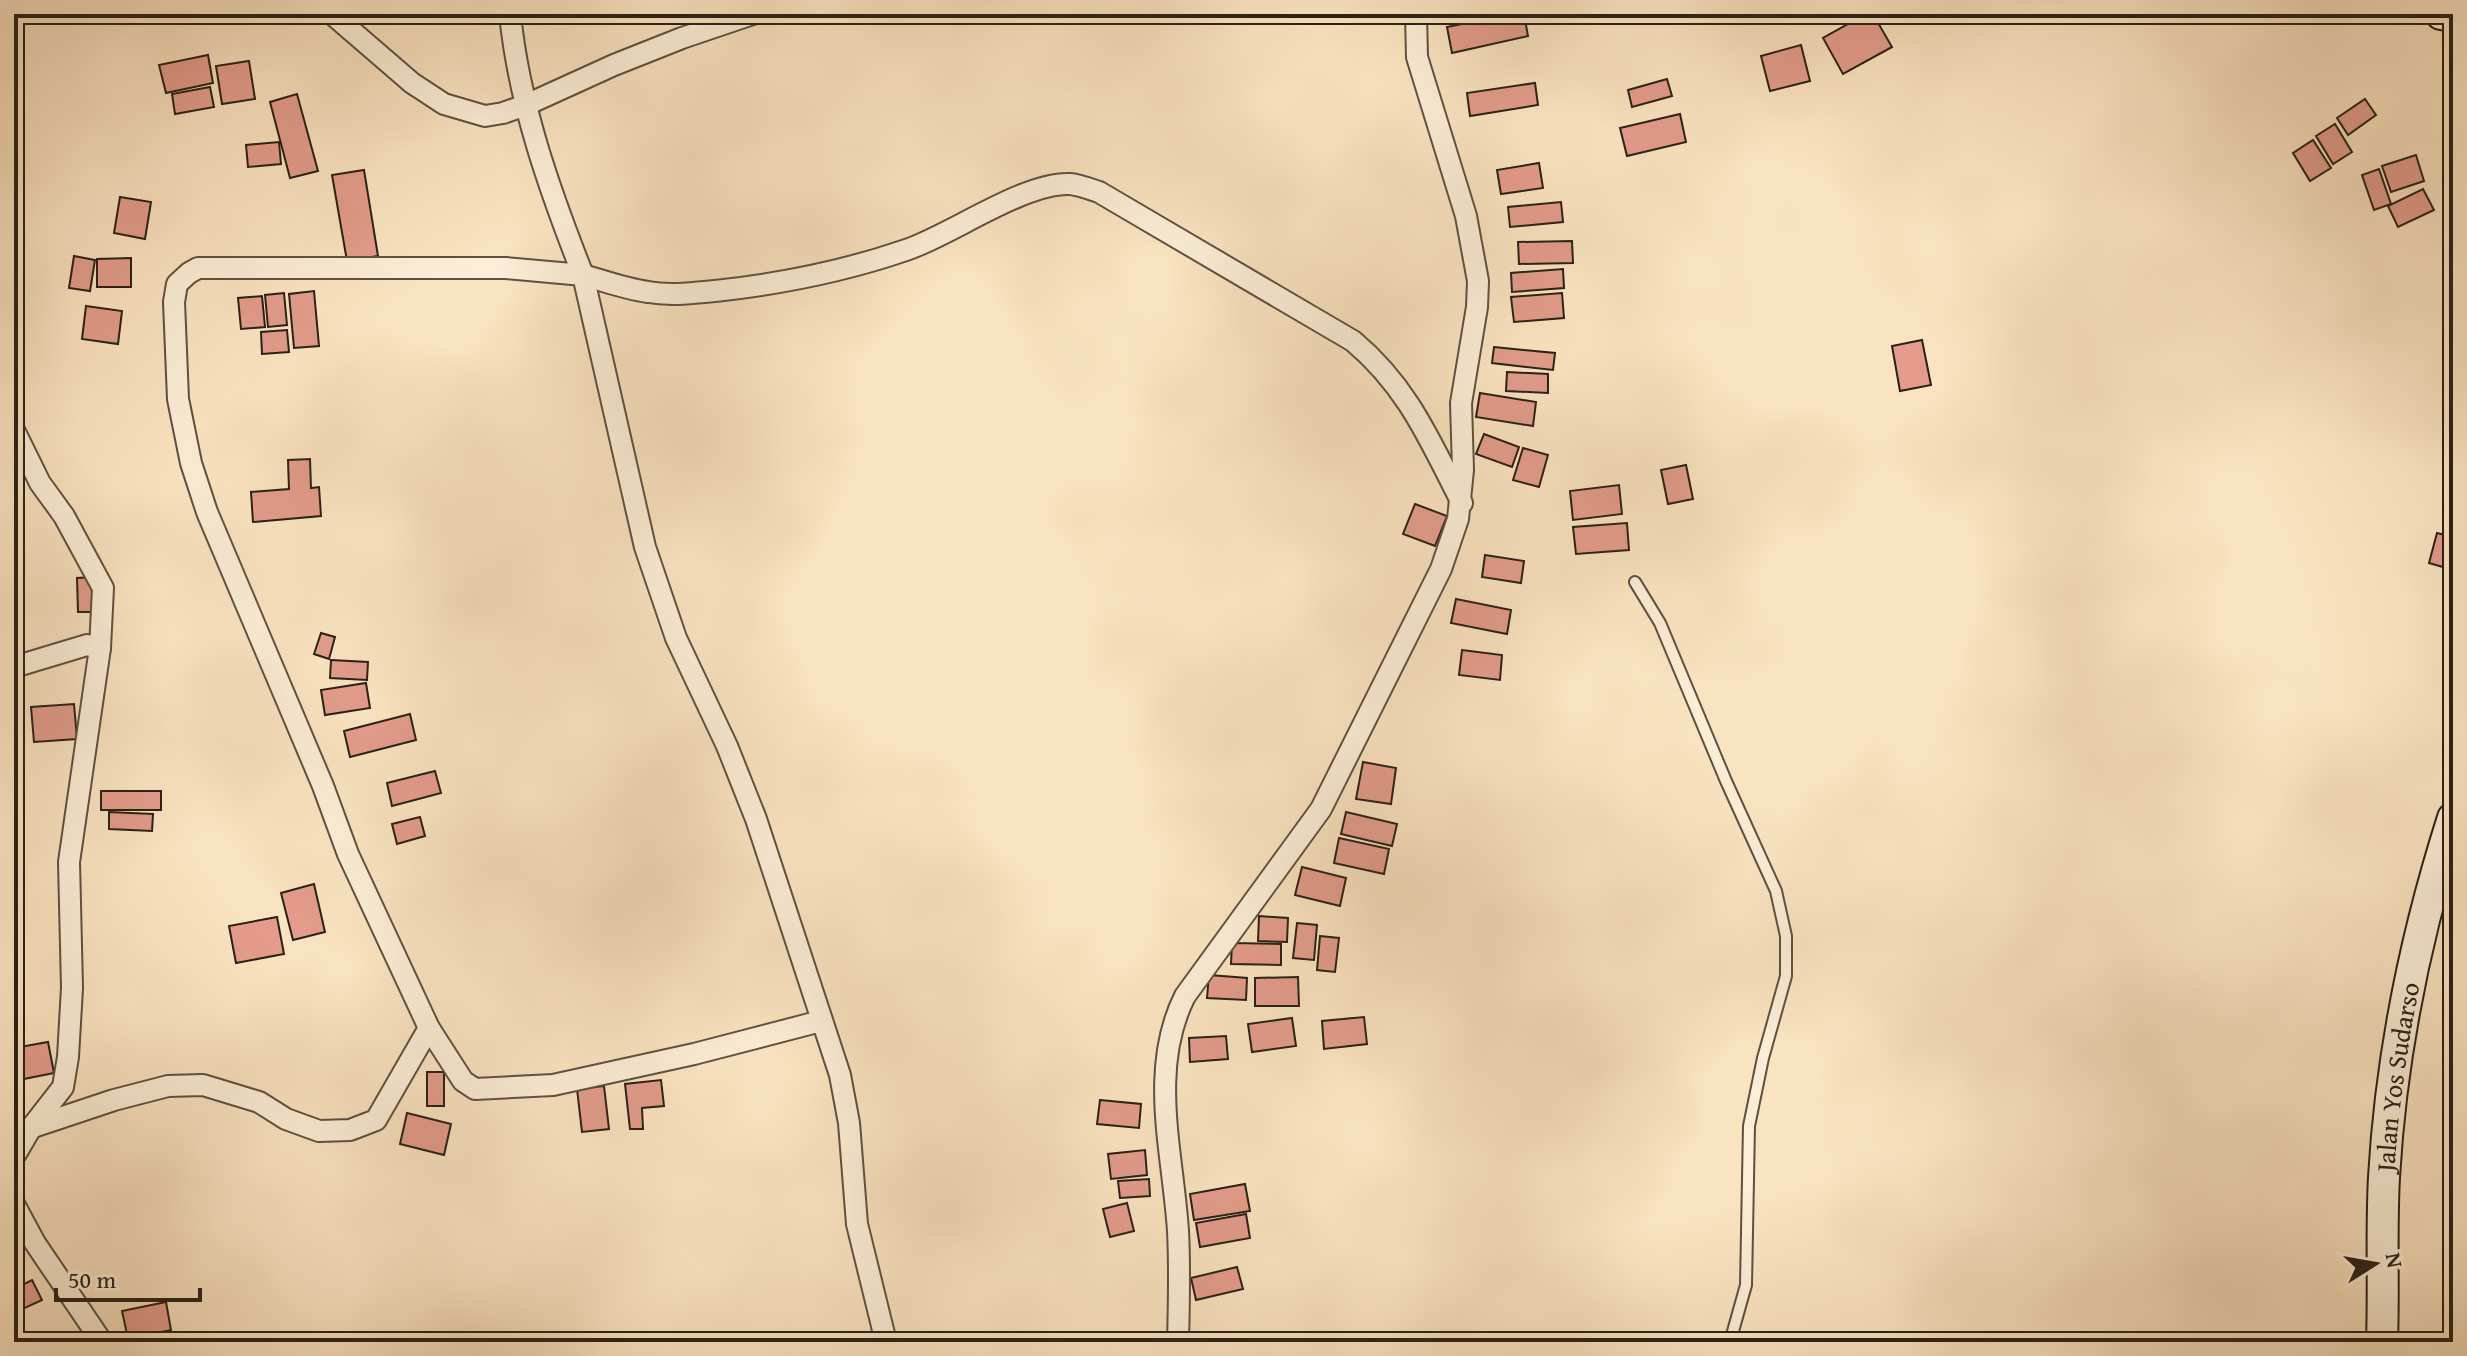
<svg xmlns="http://www.w3.org/2000/svg" width="2467" height="1356" font-family="'Gentium Book Plus',serif">
  <style>
    .building { fill: #e39c8b; stroke: #2a2018; stroke-width: 2 }
    .lines { fill: none; stroke-linecap: round; stroke-linejoin: round }
    .lane-casing { stroke: #5e5142; stroke-width: 14 }
    .street-casing { stroke: #5e5142; stroke-width: 24 }
    .secondary-casing { stroke: #2a2018; stroke-width: 34 }
    .lane { stroke: #fcedd6; stroke-width: 10 }
    .street { stroke: #fcedd6; stroke-width: 20 }
    .secondary { stroke: #fcedd6; stroke-width: 30 }
    .labels { text-anchor: middle; dominant-baseline: central; stroke-width: 7; stroke-linejoin: round; paint-order: stroke }
    .street-label { font-size: 26px; fill: #2a2018; stroke: #fcedd6 }
  </style>
  <rect width="100%" height="100%" fill="#fae3c0"/>
  <filter id="stains"><feTurbulence type="fractalNoise" baseFrequency=".0025" numOctaves="4"/><feColorMatrix values="0 0 0 0 .2 0 0 0 0 .09 0 0 0 0 .02 0 0 0 .5 -.17"/></filter>
  <radialGradient id="worn" r=".72"><stop offset=".6" stop-color="#630" stop-opacity="0"/><stop offset="1" stop-color="#630" stop-opacity=".3"/></radialGradient>
  <g class="building">
    <polygon points="1511,14 1524,14 1528,36 1452,53 1447,27"/>
    <polygon points="1866,14 1873,14 1892,47 1843,74 1823,38"/>
    <polygon points="1801,45 1810,81 1770,91 1761,56"/>
    <polygon points="208,55 213,83 166,93 159,65"/>
    <polygon points="249,61 255,99 222,104 216,66"/>
    <polygon points="1667,79 1672,96 1632,107 1628,90"/>
    <polygon points="1535,83 1538,105 1470,116 1467,93"/>
    <polygon points="210,87 214,107 175,114 172,94"/>
    <polygon points="297,94 318,171 290,178 270,102"/>
    <polygon points="2365,99 2376,115 2348,135 2337,118"/>
    <polygon points="1680,114 1686,142 1627,156 1620,128"/>
    <polygon points="2335,124 2352,152 2333,164 2316,136"/>
    <polygon points="2313,140 2331,168 2310,181 2293,153"/>
    <polygon points="279,142 281,164 248,167 246,145"/>
    <polygon points="2416,155 2424,181 2391,192 2382,166"/>
    <polygon points="1539,163 1543,188 1501,194 1497,170"/>
    <polygon points="2379,169 2391,204 2374,210 2362,175"/>
    <polygon points="364,170 378,256 347,261 332,175"/>
    <polygon points="2423,189 2434,210 2398,227 2388,206"/>
    <polygon points="120,197 151,202 145,239 114,233"/>
    <polygon points="1561,202 1563,222 1510,227 1508,207"/>
    <polygon points="1572,241 1573,263 1519,264 1518,242"/>
    <polygon points="74,256 95,260 90,291 69,288"/>
    <polygon points="131,258 131,287 97,287 97,259"/>
    <polygon points="1563,269 1564,288 1512,292 1511,273"/>
    <polygon points="314,291 319,346 294,348 289,294"/>
    <polygon points="284,293 287,325 268,327 265,295"/>
    <polygon points="1562,293 1564,318 1514,322 1511,297"/>
    <polygon points="262,296 265,327 241,329 238,298"/>
    <polygon points="86,306 122,311 118,344 82,339"/>
    <polygon points="287,330 289,352 262,354 261,332"/>
    <polygon points="1922,340 1931,385 1900,391 1892,346"/>
    <polygon points="1494,347 1555,353 1553,370 1492,363"/>
    <polygon points="1507,372 1548,374 1548,393 1506,391"/>
    <polygon points="1480,393 1536,402 1533,426 1476,417"/>
    <polygon points="1484,434 1519,447 1512,467 1476,454"/>
    <polygon points="1523,448 1548,455 1539,487 1513,480"/>
    <polygon points="310,459 311,488 319,487 321,516 253,522 251,492 289,489 288,460"/>
    <polygon points="1686,465 1693,499 1668,504 1661,470"/>
    <polygon points="1619,485 1622,514 1573,520 1570,491"/>
    <polygon points="1415,504 1447,516 1435,546 1403,534"/>
    <polygon points="1627,523 1629,550 1576,554 1573,527"/>
    <polygon points="2437,533 2453,537 2453,570 2429,563"/>
    <polygon points="1485,555 1524,561 1521,583 1482,577"/>
    <polygon points="92,577 93,612 78,612 77,578"/>
    <polygon points="1456,599 1511,610 1507,634 1451,623"/>
    <polygon points="2448,628 2453,629 2453,666 2444,665"/>
    <polygon points="321,633 335,637 329,659 314,654"/>
    <polygon points="1462,650 1502,655 1500,680 1459,675"/>
    <polygon points="331,660 368,662 367,680 330,678"/>
    <polygon points="366,683 370,708 325,715 321,690"/>
    <polygon points="74,704 77,739 34,742 31,707"/>
    <polygon points="410,714 416,740 350,757 344,731"/>
    <polygon points="1363,762 1396,768 1391,804 1356,799"/>
    <polygon points="435,771 441,793 392,806 387,783"/>
    <rect x="101" y="791" width="60" height="19"/>
    <polygon points="109,812 153,814 152,831 109,829"/>
    <polygon points="1346,812 1397,824 1392,846 1341,834"/>
    <polygon points="420,817 425,836 397,844 392,824"/>
    <polygon points="1339,838 1389,849 1384,874 1334,863"/>
    <polygon points="1302,867 1346,878 1340,906 1295,895"/>
    <polygon points="314,884 325,932 293,940 281,893"/>
    <polygon points="1259,916 1288,918 1287,942 1258,941"/>
    <polygon points="277,917 284,954 236,963 229,926"/>
    <polygon points="1297,923 1317,925 1314,960 1293,958"/>
    <polygon points="1320,936 1339,938 1335,972 1317,970"/>
    <polygon points="1232,943 1281,944 1281,965 1231,964"/>
    <polygon points="1209,975 1247,978 1246,1000 1207,998"/>
    <polygon points="1298,977 1299,1006 1255,1006 1255,978"/>
    <polygon points="1364,1017 1367,1044 1324,1049 1322,1021"/>
    <polygon points="1292,1018 1296,1046 1252,1052 1248,1024"/>
    <polygon points="1226,1036 1228,1059 1190,1062 1189,1038"/>
    <polygon points="48,1042 54,1073 14,1081 14,1048"/>
    <rect x="427" y="1072" width="17" height="34"/>
    <polygon points="661,1080 664,1106 642,1108 643,1129 630,1129 625,1084"/>
    <polygon points="604,1086 609,1129 582,1132 577,1089"/>
    <polygon points="1100,1100 1141,1104 1139,1128 1097,1124"/>
    <polygon points="407,1113 451,1124 444,1155 400,1144"/>
    <polygon points="1145,1150 1147,1175 1111,1179 1108,1154"/>
    <polygon points="1149,1179 1150,1196 1120,1198 1118,1181"/>
    <polygon points="1245,1184 1250,1211 1194,1220 1190,1194"/>
    <polygon points="1127,1203 1134,1231 1110,1237 1103,1209"/>
    <polygon points="1246,1214 1250,1238 1200,1247 1196,1223"/>
    <polygon points="1237,1267 1243,1289 1196,1300 1191,1278"/>
    <polygon points="32,1280 42,1300 14,1313 14,1289"/>
    <polygon points="166,1302 171,1330 128,1339 122,1311"/>
  </g>
  <g class="lines">
    <defs>
      <polyline id="lane" points="1635,582 1660,623 1726,781 1776,891 1786,936 1786,976 1763,1058 1749,1126 1746,1285 1730,1342"/>
      <g id="street">
        <polyline points="332,14 412,83 444,104 485,116 503,113 526,105 614,65 682,38 753,14"/>
        <path d="M510 14C519 105 550 191 583 275 604 281 626 289 648 292 670 296 693 293 715 291 780 284 845 271 906 250 951 235 1024 182 1070 184 1080 185 1090 189 1099 192L1353 341C1408 387 1430 441 1462 503"/>
        <polyline points="14,430 40,483 64,516 103,588 100,648 69,862 72,988 68,1057 63,1087 31,1128 14,1157"/>
        <polyline points="14,667 87,645 100,648"/>
        <polyline points="821,1021 694,1054 553,1085 475,1089 463,1081 429,1028 348,854 323,786 207,512 191,463 178,399 174,302 177,284 189,273 198,268 506,268 583,275 645,547 676,638 727,746 756,819 840,1075 849,1123 857,1224 886,1342"/>
        <polyline points="30,1128 114,1100 168,1086 203,1085 259,1102 286,1119 319,1131 350,1130 376,1120 429,1028"/>
        <polyline points="14,1204 35,1243 102,1342"/>
        <path d="M1178 1342C1179 1305 1180 1268 1178 1231 1173 1153 1148 1069 1185 996L1321 809 1441 569 1458 519 1463 470 1461 403 1477 307 1478 281 1466 216 1417 57 1416 14"/>
      </g>
      <g id="secondary">
        <polyline points="2441,14 2453,16"/>
        <path id="s1" d="M2382 1342C2384 1287 2381 1232 2384 1177 2391 1056 2416 934 2453 818"/>
      </g>
    </defs>
    <use href="#lane" class="lane-casing"/>
    <use href="#street" class="street-casing"/>
    <use href="#secondary" class="secondary-casing"/>
    <use href="#lane" class="lane"/>
    <use href="#street" class="street"/>
    <use href="#secondary" class="secondary"/>
  </g>
  <g class="labels">
    <g class="street-label">
      <text stroke="none"><textPath href="#s1" startOffset="266">Jalan Yos Sudarso</textPath></text>
    </g>
  </g>
  <rect width="2467" height="1356" fill="none" stroke="#fae3c0" stroke-width="48"/>
  <rect x="16" y="16" width="2435" height="1324" fill="none" stroke="#2a2018" stroke-width="4"/>
  <rect x="24" y="24" width="2419" height="1308" fill="none" stroke="#2a2018" stroke-width="2"/>
  <g transform="translate(2375 1264) rotate(79)" stroke="#fcedd6" stroke-width="6" paint-order="stroke">
  <path d="M0-6L14 30L0 20L-14 30Z" fill="#2a2018"/>
  <text y="-12" font-size="22" font-weight="bold" text-anchor="middle" fill="#2a2018">N</text>
  </g>
  <path d="M56 1288v12h144v-12" fill="none" stroke="#2a2018" stroke-width="4"/>
  <text x="68" y="1288" font-size="24" fill="#2a2018" stroke="#fcedd6" stroke-width="6" paint-order="stroke">50 m</text>
  <rect width="100%" height="100%" filter="url(#stains)"/>
  <rect width="100%" height="100%" fill="url(#worn)"/>
</svg>
